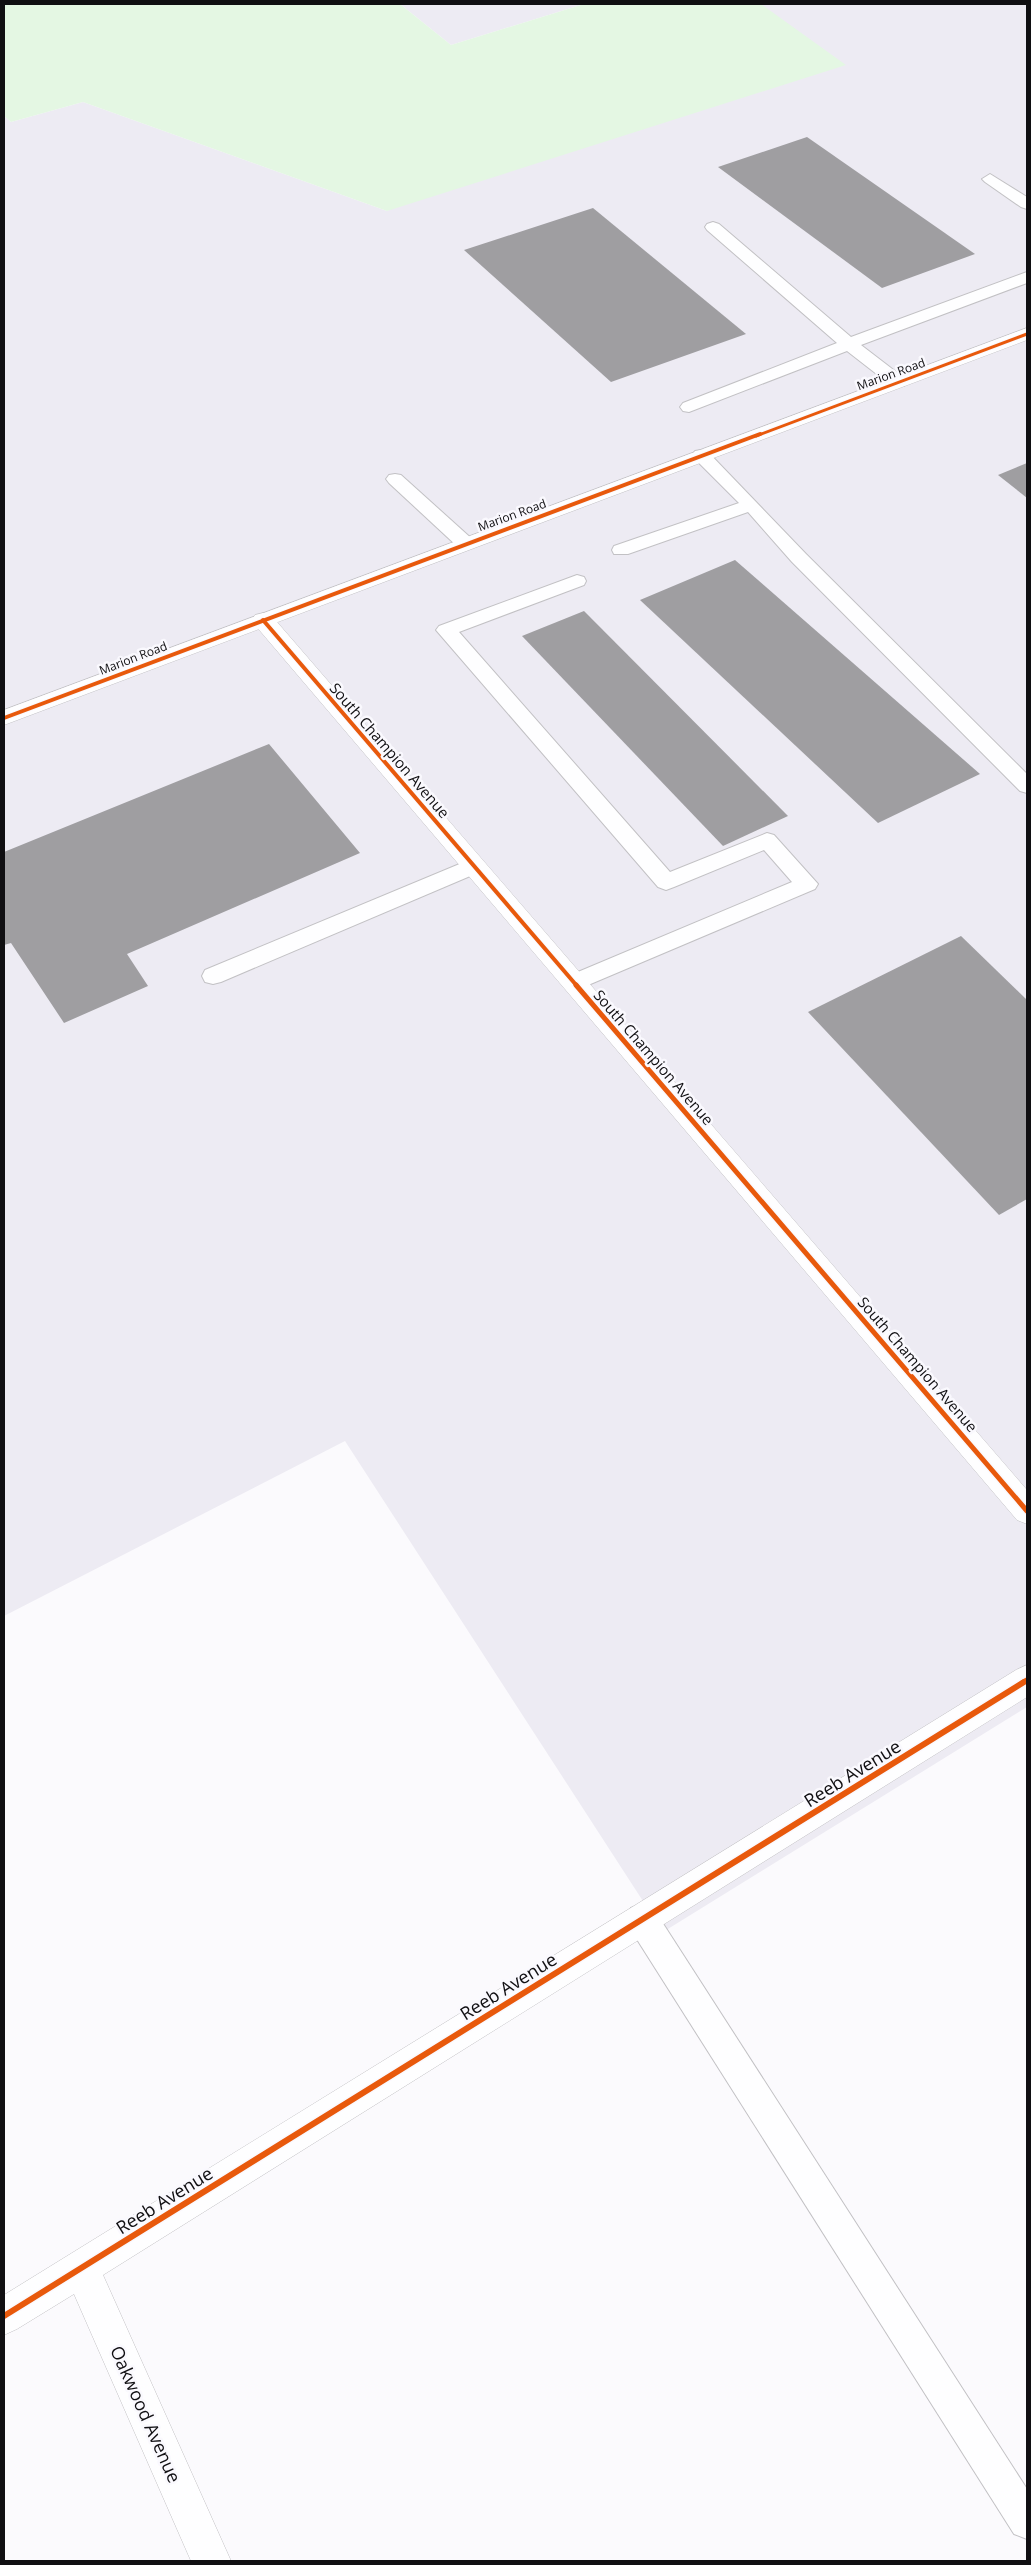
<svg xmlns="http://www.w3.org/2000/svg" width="1031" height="2565" font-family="'Open Sans',sans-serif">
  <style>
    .built { fill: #edebf3 }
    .green { fill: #e4f7e3 }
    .building { fill: #9f9ea1 }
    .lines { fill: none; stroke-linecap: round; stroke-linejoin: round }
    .lane-casing { stroke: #c2c1c4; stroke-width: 2 }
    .street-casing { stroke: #c2c1c4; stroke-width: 1 }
    .secondary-casing { stroke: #c2c1c4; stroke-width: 1 }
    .lane { fill: #fefeff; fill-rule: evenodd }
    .street { fill: #fefeff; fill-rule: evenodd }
    .secondary { fill: #fefeff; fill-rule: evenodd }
    .cycleway-far3-casing { stroke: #faf9fe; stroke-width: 5 }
    .cycleway-far2-casing { stroke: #faf9fe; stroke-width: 6 }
    .cycleway-far1-casing { stroke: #faf9fe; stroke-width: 8 }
    .cycleway-casing { stroke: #faf9fe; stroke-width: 9 }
    .cycleway-far3 { stroke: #e8590c; stroke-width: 3 }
    .cycleway-far2 { stroke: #e8590c; stroke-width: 4 }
    .cycleway-far1 { stroke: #e8590c; stroke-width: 5 }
    .cycleway { stroke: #e8590c; stroke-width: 6 }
    .labels { text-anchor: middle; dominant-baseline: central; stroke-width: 5; stroke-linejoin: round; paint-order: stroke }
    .far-street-label { font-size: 12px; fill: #100f12; stroke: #faf9fe }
    .street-label { font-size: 15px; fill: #100f12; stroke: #faf9fe }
    .near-street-label { font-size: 18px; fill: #100f12; stroke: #faf9fe }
  </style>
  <rect width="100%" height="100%" fill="#fbfafd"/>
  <g class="built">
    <polygon points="400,4 584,4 451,45"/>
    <polygon points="756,4 1027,4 1027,1707 663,1932 345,1441 4,1616 4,116 11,122 83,102 387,211"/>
  </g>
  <polygon class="green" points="4,4 400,4 451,45 584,4 761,4 846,65 387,211 83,102 11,122 4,116"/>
  <g class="building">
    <polygon points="807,137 975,254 882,288 718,167"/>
    <polygon points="593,208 746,334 611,382 464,250"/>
    <polygon points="1027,463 1027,498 998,475"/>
    <polygon points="735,560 980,774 878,823 640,600"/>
    <polygon points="584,611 788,816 723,846 522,636"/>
    <polygon points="269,744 360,853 127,954 148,986 64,1023 11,943 4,945 4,852"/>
    <polygon points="961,936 1027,1000 1027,1199 999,1215 808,1012"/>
  </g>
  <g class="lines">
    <defs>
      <g id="lane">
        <polygon points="990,174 1027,197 1027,209 1021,207 985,182 982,179"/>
        <polygon points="713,222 719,224 851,337 1027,272 1027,283 861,345 904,378 907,382 904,386 892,386 847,351 689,412 683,411 680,407 683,403 837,343 707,230 705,227 707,224"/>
        <polygon points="701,450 707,451 806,554 1027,774 1027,793 1020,791 792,562 748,512 628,554 614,554 612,550 614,546 739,503 695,459 692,455 695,451"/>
        <polygon points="395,474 401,475 472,539 474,543 472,547 458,547 389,483 386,479 389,475"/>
        <polygon points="577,575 584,577 586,581 584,585 459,632 670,872 767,833 774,835 818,884 815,889 574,991 566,989 563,983 566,977 792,882 764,850 674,887 666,890 658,887 436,630 439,626"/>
        <polygon points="474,858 482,861 485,866 482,871 221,982 213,984 205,982 202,976 205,970"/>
        <polygon points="642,1904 653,1908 1027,2489 1027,2539 1014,2534 631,1930 627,1919 631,1908"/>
      </g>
      <g id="street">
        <polygon points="263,613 271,615 1027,1490 1027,1524 1017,1520 255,625 252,620 255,615"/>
        <polygon points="1027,1665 1027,1697 103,2275 231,2561 191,2561 74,2294 17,2329 4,2335 4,2295 1016,1670"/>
      </g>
      <polygon id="secondary" points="1027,328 1027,340 4,725 4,710"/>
    </defs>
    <use href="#lane" class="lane-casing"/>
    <use href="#street" class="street-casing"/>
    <use href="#secondary" class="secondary-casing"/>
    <use href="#lane" class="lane"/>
    <use href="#street" class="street"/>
    <use href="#secondary" class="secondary"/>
    <defs>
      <polyline id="cycleway-far3" points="756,436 1027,334"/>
      <g id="cycleway-far2">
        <polyline points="263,620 577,986"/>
        <polyline points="4,718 760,434"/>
      </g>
      <g id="cycleway-far1">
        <polyline points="576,985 1027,1511"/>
        <polyline points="1022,1683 1027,1680"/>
      </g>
      <polyline id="cycleway" points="4,2316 1024,1682"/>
    </defs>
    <use href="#cycleway-far3" class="cycleway-far3-casing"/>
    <use href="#cycleway-far2" class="cycleway-far2-casing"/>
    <use href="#cycleway-far1" class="cycleway-far1-casing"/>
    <use href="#cycleway" class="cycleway-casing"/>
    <use href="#cycleway-far3" class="cycleway-far3"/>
    <use href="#cycleway-far2" class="cycleway-far2"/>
    <use href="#cycleway-far1" class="cycleway-far1"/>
    <use href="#cycleway" class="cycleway"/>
  </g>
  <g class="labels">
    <g class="far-street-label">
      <text transform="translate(891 374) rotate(-20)">Marion Road</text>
      <text transform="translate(512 515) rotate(-20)">Marion Road</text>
      <text transform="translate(133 658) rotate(-21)">Marion Road</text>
    </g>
    <g class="street-label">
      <text transform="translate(390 750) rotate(49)">South Champion Avenue</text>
      <text transform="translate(654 1057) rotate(49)">South Champion Avenue</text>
      <text transform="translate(918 1364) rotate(49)">South Champion Avenue</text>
    </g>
    <g class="near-street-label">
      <text transform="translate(852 1773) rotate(-32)">Reeb Avenue</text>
      <text transform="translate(508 1986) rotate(-32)">Reeb Avenue</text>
      <text transform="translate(164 2200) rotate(-32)">Reeb Avenue</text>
      <text transform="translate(146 2414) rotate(66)">Oakwood Avenue</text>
    </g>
  </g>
  <rect width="1031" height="2565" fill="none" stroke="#100f12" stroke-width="10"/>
</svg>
